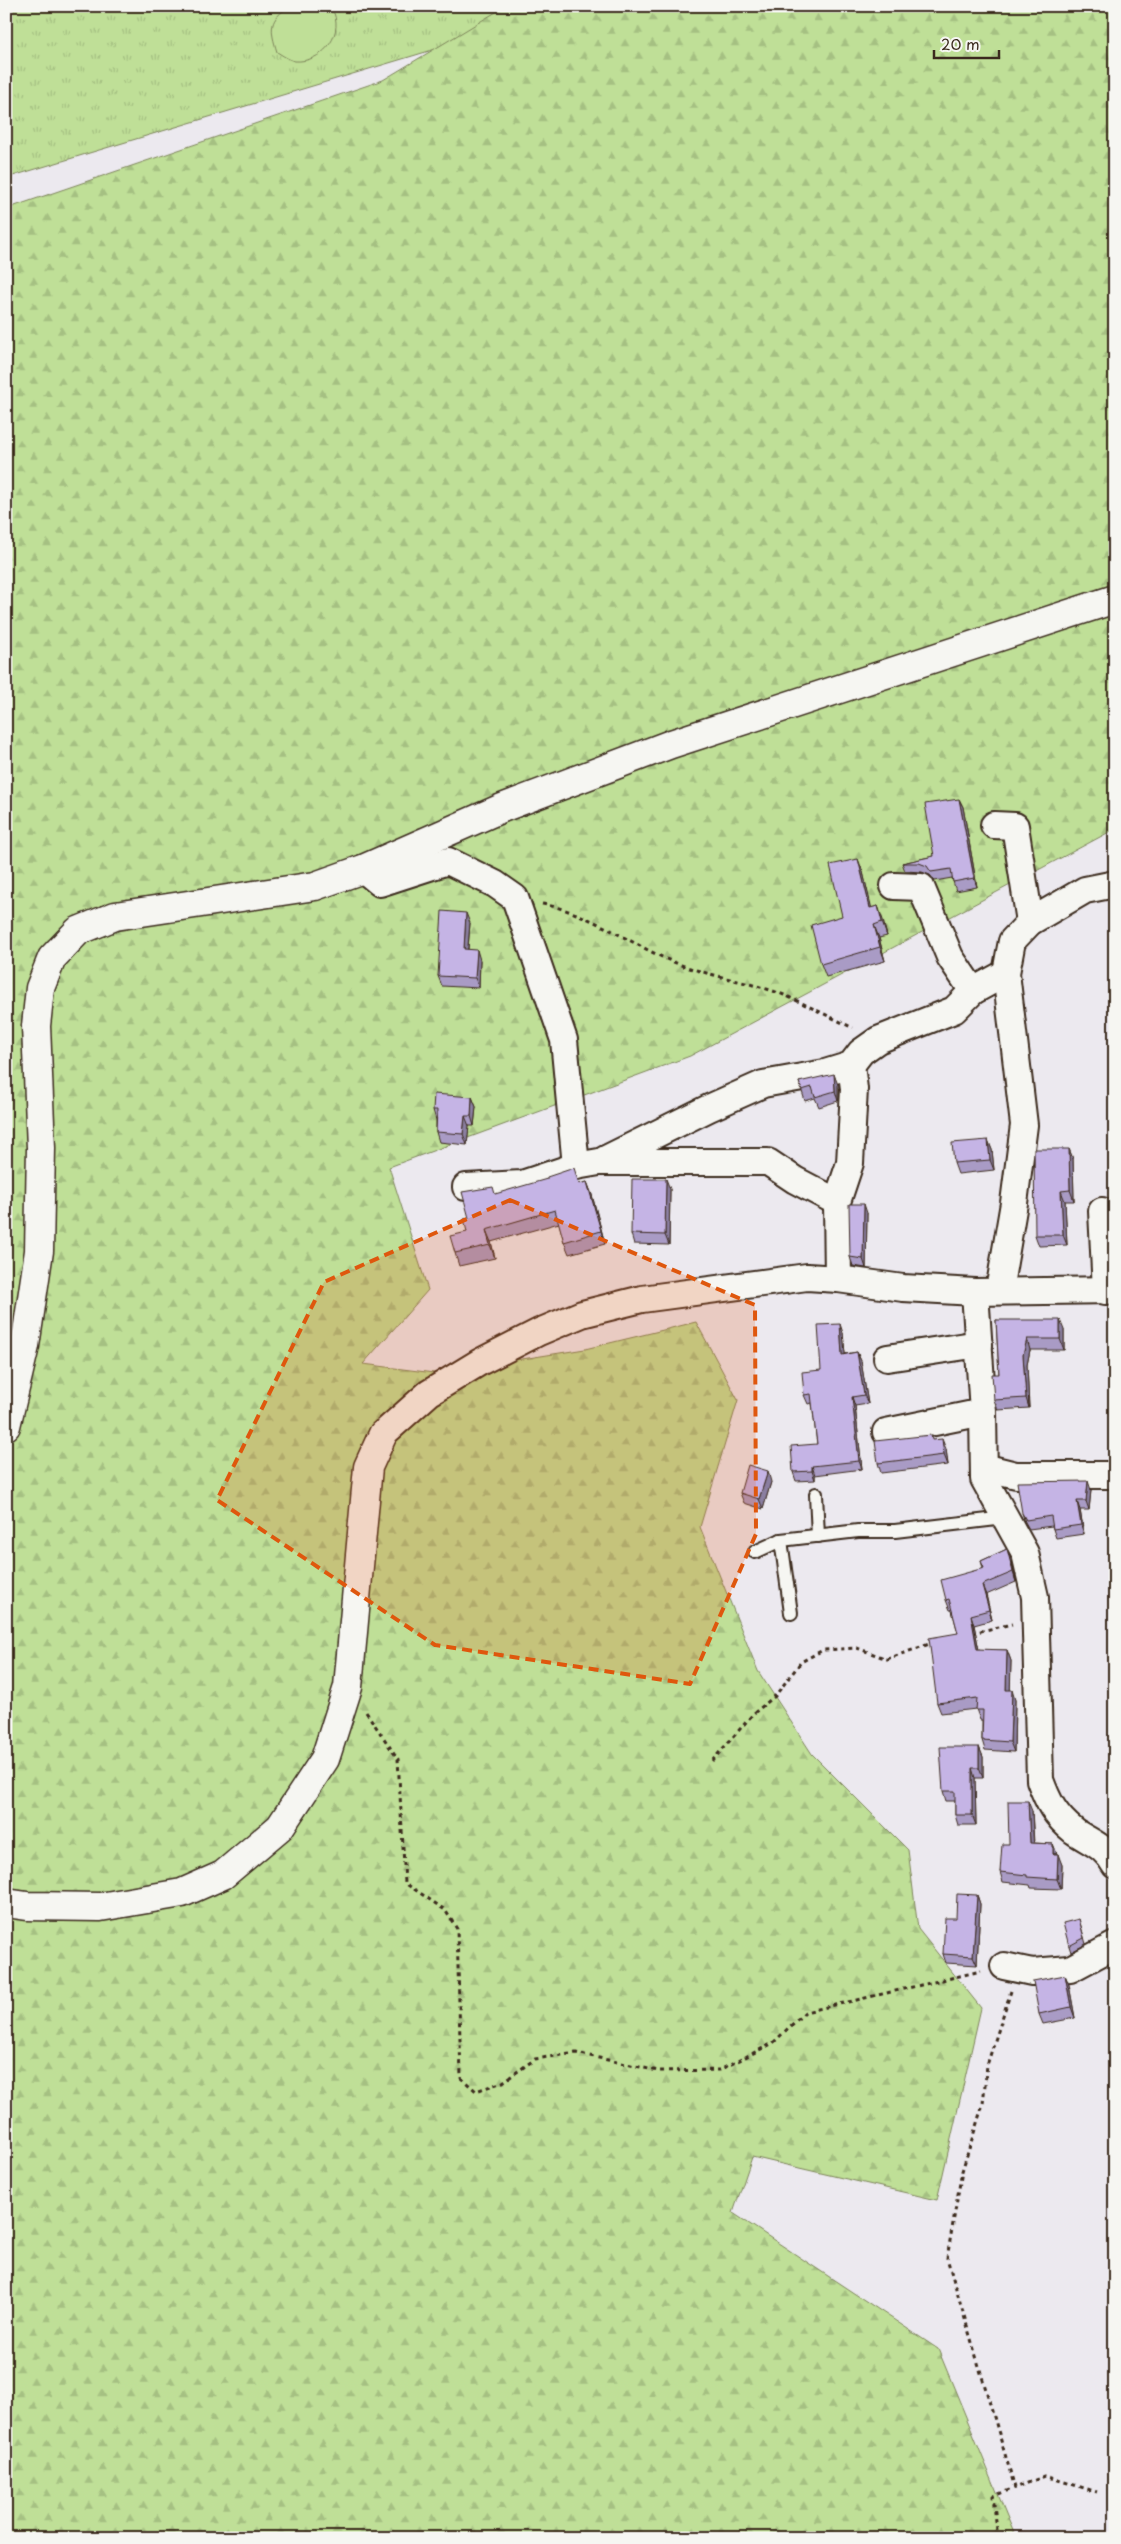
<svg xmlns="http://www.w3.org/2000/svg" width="1121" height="2544" font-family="'Playpen Sans',sans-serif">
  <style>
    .grass { fill: url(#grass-tufts); stroke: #7d845a }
    .forest { fill: url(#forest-firs); stroke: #7d845a }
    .garden { fill: #bfdf97; stroke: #7d845a }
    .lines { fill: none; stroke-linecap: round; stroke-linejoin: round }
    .lane-casing { stroke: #3b2a1e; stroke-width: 16 }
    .street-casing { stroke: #3b2a1e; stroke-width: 30 }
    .secondary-casing { stroke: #3b2a1e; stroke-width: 31 }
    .path { stroke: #3b2a1e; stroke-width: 3; stroke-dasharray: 4 4; stroke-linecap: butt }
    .lane { stroke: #f6f6f2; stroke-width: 12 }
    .street { stroke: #f6f6f2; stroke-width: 26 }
    .secondary { stroke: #f6f6f2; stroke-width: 28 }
    .wall { fill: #a99bc5; stroke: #3b2a1e }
    .shaded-wall { fill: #8a7ea0; stroke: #3b2a1e }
    .building { fill: #c5b4e5; stroke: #3b2a1e }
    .marked { fill: #df570d; fill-opacity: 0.2; stroke: #df570d; stroke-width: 4; stroke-dasharray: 10 6; stroke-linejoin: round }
  </style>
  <defs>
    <pattern id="grass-tufts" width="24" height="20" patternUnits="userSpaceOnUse" patternTransform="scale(1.25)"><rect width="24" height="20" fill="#bfdf97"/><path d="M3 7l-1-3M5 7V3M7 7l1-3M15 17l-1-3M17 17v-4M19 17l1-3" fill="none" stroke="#a5c082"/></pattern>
    <pattern id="forest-firs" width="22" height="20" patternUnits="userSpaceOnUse" patternTransform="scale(1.25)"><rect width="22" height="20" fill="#bfdf97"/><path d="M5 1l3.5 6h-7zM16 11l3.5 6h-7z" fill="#a5c082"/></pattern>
  </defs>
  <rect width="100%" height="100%" fill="#ece9ef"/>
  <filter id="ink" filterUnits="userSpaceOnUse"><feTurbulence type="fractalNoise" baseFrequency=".02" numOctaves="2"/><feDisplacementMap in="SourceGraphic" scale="10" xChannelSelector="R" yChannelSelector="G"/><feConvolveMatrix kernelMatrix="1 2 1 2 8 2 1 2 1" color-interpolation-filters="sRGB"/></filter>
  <g filter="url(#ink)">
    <polygon class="grass" points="6,6 579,6 6,178"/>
    <polygon class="forest" points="506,6 1115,6 1115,829 690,1056 389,1167 428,1290 363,1364 434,1373 585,1349 696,1322 738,1400 700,1527 758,1671 812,1754 908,1850 918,1929 981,2008 937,2200 752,2157 733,2213 938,2349 1016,2538 6,2538 6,209 383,80"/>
    <path class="garden" d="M291 6H319L334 13C343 37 321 63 295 61 289 60 282 55 277 52 270 29 268 19 291 6Z"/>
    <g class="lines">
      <defs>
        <g id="lane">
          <polyline points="816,1494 818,1536"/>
          <polyline points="781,1540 791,1613"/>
          <polyline points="755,1552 781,1540 858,1531 895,1531 1005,1518"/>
        </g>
        <g id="street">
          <polyline points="994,825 1015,826 1030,922"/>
          <polyline points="363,869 380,883 448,861 495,884 515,898 564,1040 576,1166"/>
          <polyline points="894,886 921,887 950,957 973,991"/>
          <polyline points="606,1159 709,1108 763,1084 825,1073 851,1065 861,1052 878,1040 954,1010 973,991 1006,973"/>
          <polyline points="466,1187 522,1184 576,1166 599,1162 768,1162 795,1180 837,1202 838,1279"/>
          <polyline points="837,1202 850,1163 854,1089 851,1065"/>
          <polyline points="1102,1211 1106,1291"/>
          <polyline points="999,1291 1014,1203 1024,1125 1006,973 1012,941 1030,922 1085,890 1115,884"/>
          <path d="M975 1292 983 1412 984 1479 1025 1553 1035 1597 1040 1780C1048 1802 1055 1816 1074 1831 1091 1843 1104 1845 1115 1865"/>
          <polyline points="887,1358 979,1344"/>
          <polyline points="886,1432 983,1412"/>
          <polyline points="383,1434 429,1393 480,1362 539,1332 582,1314 642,1299 807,1277 838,1279 903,1288 975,1292 1115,1290"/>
          <polyline points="984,1467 1016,1475 1115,1475"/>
          <polyline points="1004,1966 1032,1972 1070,1969 1115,1945"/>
        </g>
        <g id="secondary">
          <polyline points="6,1426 25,1346 39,1251 41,1148 36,1026 40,988 52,958 78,931 115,916 315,886 363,869 502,808 671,744 1115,599"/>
          <polyline points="6,1903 27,1906 100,1907 182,1893 223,1875 280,1827 325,1759 348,1687 368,1467 383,1434"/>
        </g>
      </defs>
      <use href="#lane" class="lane-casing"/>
      <use href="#street" class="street-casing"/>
      <use href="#secondary" class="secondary-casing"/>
      <g class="path">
        <path d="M542 904C593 913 633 947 681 965 714 977 751 982 784 995 807 1005 830 1017 853 1028"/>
        <polyline points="972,1633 1012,1624"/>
        <polyline points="366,1712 398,1759 405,1883 445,1910 457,1929 461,2078 476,2091 503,2082 535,2059 576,2053 658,2071 720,2070 773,2043 805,2012 981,1971"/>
        <polyline points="712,1761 754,1713 775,1696 801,1662 823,1650 857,1648 887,1659 932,1643"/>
        <polyline points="1011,1991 987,2065 983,2104 962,2171 947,2258 1015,2488 1045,2476 1097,2492"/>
        <polyline points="998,2538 993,2496 1015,2488"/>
      </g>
      <use href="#lane" class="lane"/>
      <use href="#street" class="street"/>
      <use href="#secondary" class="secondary"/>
    </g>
    <g class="wall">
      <polygon points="959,799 963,807 977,887 956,891 952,878 935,881 930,875 922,872 905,871 902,863 934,856"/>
      <polygon points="863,872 871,908 878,906 887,936 879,938 885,961 826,977 821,964"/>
      <polygon points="470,923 468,949 480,960 479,988 442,986 438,976"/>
      <polygon points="799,1082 838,1085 838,1101 819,1107 815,1098 805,1101"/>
      <polygon points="472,1097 476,1107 474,1126 469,1126 467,1145 439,1142 436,1132 436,1120 433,1110"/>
      <polygon points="988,1140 992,1150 994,1170 958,1174 954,1163"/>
      <polygon points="1069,1149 1073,1159 1074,1201 1065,1201 1067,1245 1039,1246 1035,1235"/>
      <polygon points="587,1182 592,1195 605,1244 569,1254 564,1242 559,1223 491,1242 495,1258 459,1266 455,1253 467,1232 469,1218"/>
      <polygon points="670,1189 669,1245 634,1244 631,1234"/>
      <polygon points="867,1213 866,1268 853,1266 850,1257"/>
      <polygon points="996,1320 1064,1330 1064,1350 1030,1350 1027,1365 1029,1408 998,1410 994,1400 999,1374"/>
      <polygon points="843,1333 845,1354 857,1352 861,1361 868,1404 855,1406 862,1469 815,1475 815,1480 796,1481 793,1472 817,1444 812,1403 808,1404 804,1395 821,1370"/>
      <polygon points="933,1440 946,1449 948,1465 881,1473 878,1463"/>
      <polygon points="771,1482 763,1509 744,1503 740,1493"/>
      <polygon points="1091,1490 1089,1510 1080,1510 1084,1534 1056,1538 1052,1526 1029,1529 1025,1522 1022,1513"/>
      <polygon points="1007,1549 1011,1559 1016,1582 986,1595 992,1620 974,1625 979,1650 1007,1650 1011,1661 1010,1690 1015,1700 1014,1752 985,1750 982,1740 982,1720 980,1720 976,1709 941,1713 937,1703 958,1633 952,1610 950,1610 946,1600 983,1568 981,1561"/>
      <polygon points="979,1747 983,1757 983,1778 975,1778 976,1825 958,1825 955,1815 955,1801 946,1801 943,1791"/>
      <polygon points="1032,1811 1034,1843 1053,1844 1057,1854 1062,1865 1061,1889 1031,1888 1030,1885 1003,1882 1000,1872 1009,1844"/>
      <polygon points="977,1895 980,1904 977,1965 946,1963 943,1954 956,1918"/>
      <polygon points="1079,1919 1086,1944 1071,1952 1069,1946"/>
      <polygon points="1065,1975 1069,1985 1075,2018 1043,2024 1039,2014"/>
    </g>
    <g class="shaded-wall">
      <polygon points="959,799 963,807 977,887 974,878"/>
      <polygon points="858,859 863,872 875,922 870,908"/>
      <polygon points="878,906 883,920 887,936 882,922"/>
      <polygon points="466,913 470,923 467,959 464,949"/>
      <polygon points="874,925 879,938 885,961 880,947"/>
      <polygon points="477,950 480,960 479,988 475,978"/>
      <polygon points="834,1074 838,1085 838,1101 835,1091"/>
      <polygon points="472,1097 476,1107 474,1126 471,1116"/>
      <polygon points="465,1116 469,1126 467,1145 463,1134"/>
      <polygon points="988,1140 992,1150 994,1170 990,1160"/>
      <polygon points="1069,1149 1073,1159 1074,1201 1070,1190"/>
      <polygon points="666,1179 670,1189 669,1245 665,1235"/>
      <polygon points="587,1182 592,1195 605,1244 601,1231"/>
      <polygon points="1061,1191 1065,1201 1067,1245 1063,1235"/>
      <polygon points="864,1204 867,1213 866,1268 863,1259"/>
      <polygon points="486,1230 491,1242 495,1258 490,1245"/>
      <polygon points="1060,1320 1064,1330 1064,1350 1060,1339"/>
      <polygon points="840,1324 843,1333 846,1364 842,1355"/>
      <polygon points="1027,1339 1030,1350 1027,1365 1029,1408 1026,1398 1023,1355"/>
      <polygon points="857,1352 861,1361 868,1404 864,1395"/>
      <polygon points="852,1397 855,1406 862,1469 859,1461"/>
      <polygon points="942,1439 946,1449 948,1465 944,1455"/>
      <polygon points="812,1466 815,1475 815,1480 812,1471"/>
      <polygon points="768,1471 771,1482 763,1509 759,1499"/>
      <polygon points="1088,1481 1091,1490 1089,1510 1086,1501"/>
      <polygon points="1077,1501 1080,1510 1084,1534 1081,1525"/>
      <polygon points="1007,1549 1011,1559 1016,1582 1013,1572"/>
      <polygon points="982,1585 986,1595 992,1620 989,1610"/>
      <polygon points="971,1615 974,1625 981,1660 977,1649"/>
      <polygon points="1007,1650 1011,1661 1010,1700 1006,1690"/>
      <polygon points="1012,1690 1015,1700 1014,1752 1010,1742"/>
      <polygon points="979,1747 983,1757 983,1778 979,1768"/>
      <polygon points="972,1768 975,1778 976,1825 972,1815"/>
      <polygon points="1028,1801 1032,1811 1034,1853 1030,1843"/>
      <polygon points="1053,1844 1057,1854 1053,1854"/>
      <polygon points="1058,1854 1062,1865 1061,1889 1057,1879"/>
      <polygon points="977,1895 980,1904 977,1965 973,1956"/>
      <polygon points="1065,1975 1069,1985 1075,2018 1071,2007"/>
    </g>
    <g class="building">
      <polygon points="959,799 974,878 953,882 951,869 931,872 927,866 919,863 902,863 934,856 925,804"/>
      <polygon points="858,859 870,908 878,906 882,922 874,925 880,947 821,964 811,925 842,916 830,865"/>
      <polygon points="442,911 466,913 464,949 477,950 475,978 438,976"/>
      <polygon points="834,1074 835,1091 815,1097 812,1087 802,1090 799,1082"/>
      <polygon points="434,1094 472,1097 471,1116 465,1116 463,1134 436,1132 437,1110 433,1110"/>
      <polygon points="988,1140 990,1160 954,1163 952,1143"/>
      <polygon points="1034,1149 1069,1149 1070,1190 1061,1191 1063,1235 1035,1235"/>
      <polygon points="574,1168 579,1184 587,1182 601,1231 564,1242 555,1210 486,1230 490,1245 455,1253 450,1236 467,1232 464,1219 469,1218 462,1192 493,1187 495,1194 547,1179 547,1177"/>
      <polygon points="632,1179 666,1179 665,1235 631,1234"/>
      <polygon points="849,1204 864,1204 863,1259 850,1257"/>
      <polygon points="1114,1207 1115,1207 1115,1228"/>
      <polygon points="996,1320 1060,1320 1060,1339 1027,1339 1023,1355 1026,1398 994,1400 992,1374 999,1374"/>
      <polygon points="840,1324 842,1355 857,1352 864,1395 852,1397 859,1461 812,1466 812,1471 793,1472 791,1446 817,1444 811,1394 804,1395 802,1372 821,1370 818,1325"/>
      <polygon points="931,1435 932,1440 942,1439 944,1455 878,1463 875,1441"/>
      <polygon points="748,1465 768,1471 759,1499 740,1493"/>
      <polygon points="1088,1481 1086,1501 1077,1501 1081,1525 1053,1529 1051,1516 1026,1520 1022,1513 1017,1482"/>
      <polygon points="1007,1549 1013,1572 982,1585 989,1610 971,1615 977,1649 1007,1650 1006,1690 1012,1690 1010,1742 982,1740 983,1710 976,1710 977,1698 937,1703 929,1638 958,1633 949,1599 946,1600 941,1580 984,1568 981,1561"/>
      <polygon points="940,1747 979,1747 979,1768 972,1768 972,1815 955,1815 955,1791 943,1791"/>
      <polygon points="1008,1801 1028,1801 1030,1843 1053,1844 1053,1854 1058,1854 1057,1879 1027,1877 1027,1875 1000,1872 1002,1844 1009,1844"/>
      <polygon points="957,1894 977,1895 973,1956 943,1954 945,1918 956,1918"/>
      <polygon points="1079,1919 1084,1938 1069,1946 1063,1923"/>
      <polygon points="1065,1975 1071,2007 1039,2014 1033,1981"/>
    </g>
  </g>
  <path class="marked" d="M510 1200 755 1305 756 1534 690 1684 435 1645 217 1500 324 1282Z"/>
  <rect width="1121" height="2544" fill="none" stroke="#f6f6f2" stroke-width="25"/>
  <rect x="12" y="12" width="1096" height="2519" fill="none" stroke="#3b2a1e" stroke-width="2" filter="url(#ink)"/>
  <path d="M934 50v8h65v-8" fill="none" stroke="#3b2a1e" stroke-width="2.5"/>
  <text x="941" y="50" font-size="15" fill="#3b2a1e" stroke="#f6f6f2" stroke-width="4" paint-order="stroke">20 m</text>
</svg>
